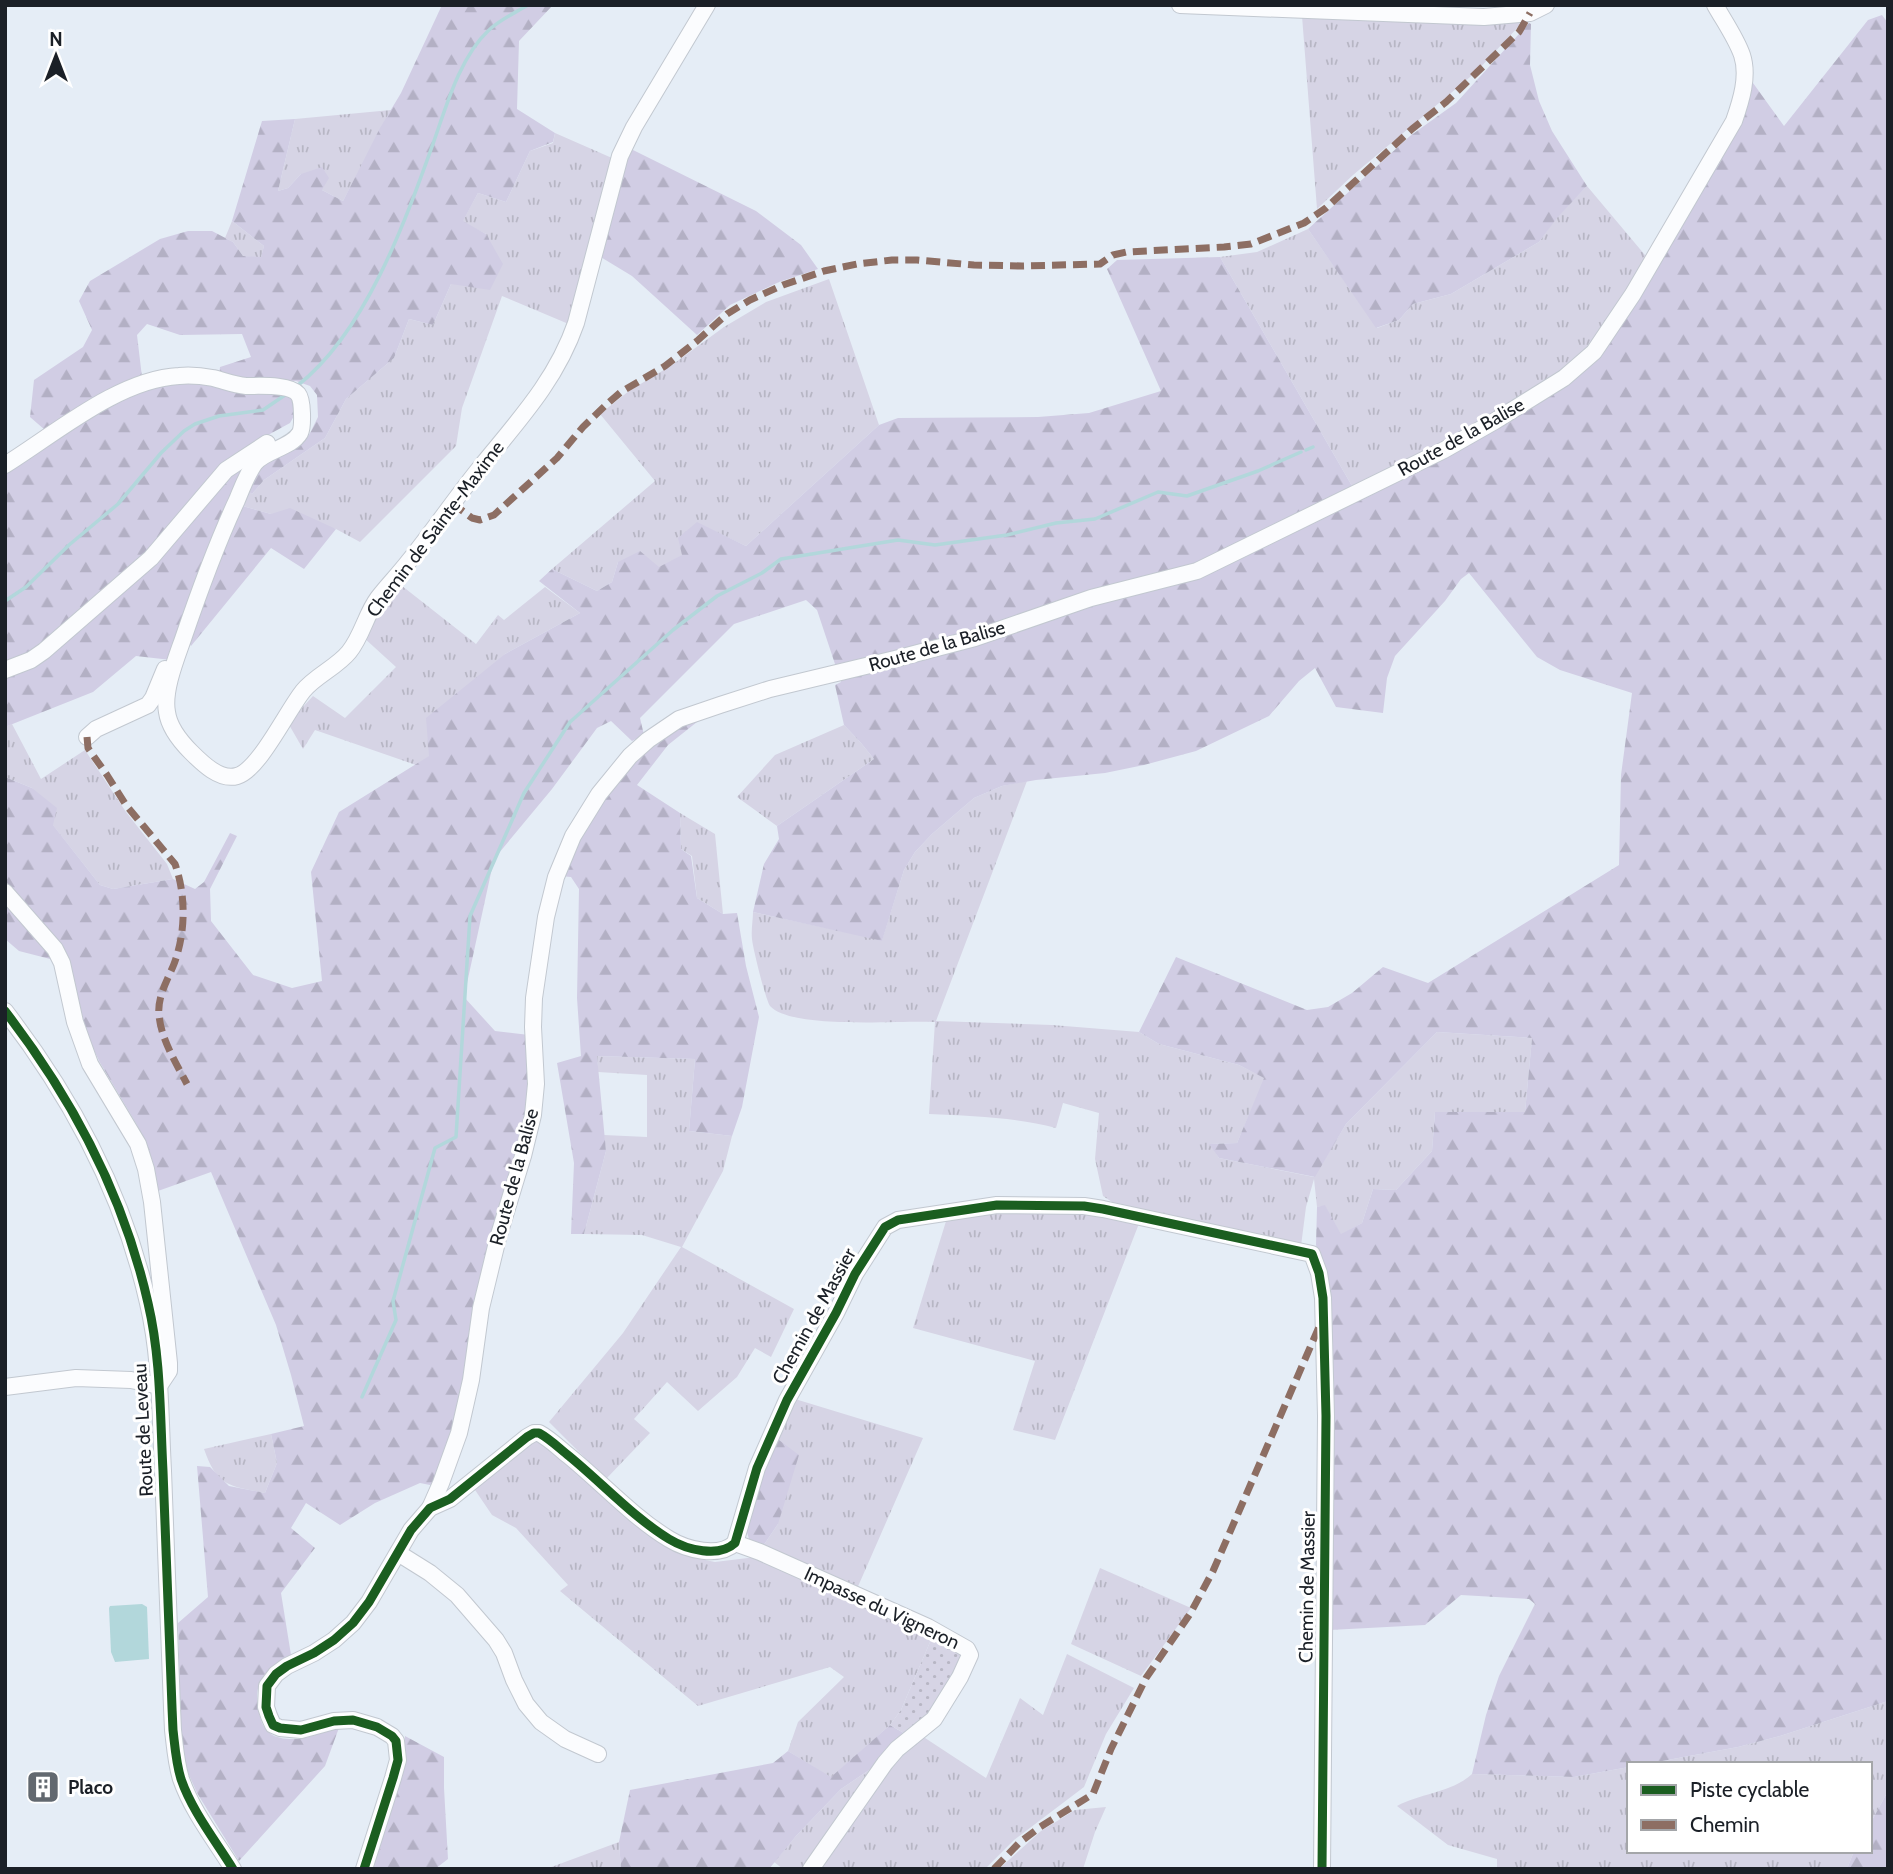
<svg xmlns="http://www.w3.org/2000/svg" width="1893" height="1874" font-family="Cabin,sans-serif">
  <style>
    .grass { fill: url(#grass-tufts) }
    .forest { fill: url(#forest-firs) }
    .park { fill: url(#park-dots) }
    .water { fill: #b2d7db }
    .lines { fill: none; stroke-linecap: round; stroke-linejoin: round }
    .stream { stroke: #b2d7db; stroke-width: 3.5 }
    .minor-casing { stroke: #c2c8d0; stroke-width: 18 }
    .minor { stroke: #fbfcfe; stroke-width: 16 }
    .quiet { stroke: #8d6e63; stroke-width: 7; stroke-dasharray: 14 7; stroke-linecap: butt }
    .cycleway-casing { stroke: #fff; stroke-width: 13 }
    .cycleway { stroke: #1b5e20; stroke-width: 9 }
    .labels { text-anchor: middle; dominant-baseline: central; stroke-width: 6; stroke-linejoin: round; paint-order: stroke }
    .street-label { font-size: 19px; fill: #1b2027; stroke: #fff }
    .poi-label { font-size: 19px; font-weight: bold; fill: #1b2027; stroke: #fff; text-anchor: start }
  </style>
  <defs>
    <pattern id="grass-tufts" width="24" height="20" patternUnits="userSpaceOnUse" patternTransform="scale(1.75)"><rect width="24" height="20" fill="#d6d4e5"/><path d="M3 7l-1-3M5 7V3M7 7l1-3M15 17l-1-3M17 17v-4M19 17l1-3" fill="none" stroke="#b7b6c4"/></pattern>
    <pattern id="forest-firs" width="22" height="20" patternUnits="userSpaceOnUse" patternTransform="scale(1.75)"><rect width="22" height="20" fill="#d1cde4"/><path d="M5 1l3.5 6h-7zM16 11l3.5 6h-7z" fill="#b3b0c4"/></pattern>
    <pattern id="park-dots" width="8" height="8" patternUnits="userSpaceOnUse" patternTransform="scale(1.75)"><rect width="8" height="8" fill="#d6d4e5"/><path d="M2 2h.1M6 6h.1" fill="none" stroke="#b7b6c4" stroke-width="1.8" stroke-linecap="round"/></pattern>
  </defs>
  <rect width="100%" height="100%" fill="#e5edf6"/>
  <g class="grass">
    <polygon points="1302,16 1518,20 1520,25 1476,72 1353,175 1317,209"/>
    <polygon points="391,110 343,201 322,190 301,174 288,188 278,191 295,119"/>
    <polygon points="555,133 612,158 571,325 502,296 462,408 456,446 360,542 336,529 271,514 239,505 246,490 252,494 264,480 325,438 346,399 394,358 409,319 433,325 451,284 486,234 462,222 478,193 506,202 530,151 553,143"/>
    <polygon points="1587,186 1650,261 1592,346 1569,370 1431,452 1352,486 1220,257 1257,252 1308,229 1377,328 1399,320 1413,304 1451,294 1539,242 1556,218"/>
    <polygon points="232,221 264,246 261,258 243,256 233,242 225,238"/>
    <polygon points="829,279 879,425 746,546 697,523 683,555 659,568 618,562 612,582 597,591 552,569 655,481 600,414 629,391 672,365 724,327 766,302"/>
    <polygon points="397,582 476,644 498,615 504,620 545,587 580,613 505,654 430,756 416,765 315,730 303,749 288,723 313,696 345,718 396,667 363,637"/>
    <polygon points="12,724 41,779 85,750 126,812 167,864 173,879 113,889 100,885 52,824 32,788 5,777 5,727"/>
    <polygon points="844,725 861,743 874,759 777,826 737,797 775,755"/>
    <path d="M1027 781 936 1021 1052 1025 1139 1032 1159 1044 1239 1065 1265 1078 1237 1143 1210 1144 1219 1158 1314 1177 1346 1124 1437 1032 1532 1038 1525 1112H1435L1432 1151 1396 1190 1373 1189 1362 1223 1341 1235 1325 1206 1317 1207 1314 1179 1306 1207 1301 1246 1115 1204 1103 1196 1095 1159 1099 1113 1063 1103 1056 1128C1014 1117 972 1116 929 1114L935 1022C901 1020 792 1030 770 1006 766 1001 753 949 752 939 751 930 753 920 753 912L882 940 904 870 915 852 932 834 974 798 1002 786Z"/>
    <polygon points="680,813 715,834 723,914 697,898 692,856 681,849"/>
    <polygon points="597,1056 695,1059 689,1131 732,1136 723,1171 682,1247 794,1309 771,1357 755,1348 737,1377 698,1411 667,1382 634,1419 650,1433 606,1479 549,1422 623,1333 681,1247 642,1235 584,1234 606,1151 604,1135 647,1137 647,1075 598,1072"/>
    <polygon points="1037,1211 1086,1213 1140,1221 1055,1440 1013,1430 1035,1361 913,1328 947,1218"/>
    <polygon points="795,1399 923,1438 856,1591 763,1546 778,1524 775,1437"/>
    <path d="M271 1434 277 1463 265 1493C230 1486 217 1487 204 1449Z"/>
    <polygon points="540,1440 548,1442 651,1537 676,1551 695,1558 715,1562 756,1557 933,1635 901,1710 890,1725 831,1778 788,1751 798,1722 844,1677 830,1667 698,1706 560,1591 568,1585 516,1528 492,1515 473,1487 532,1441"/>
    <polygon points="1100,1568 1191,1608 1141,1676 1071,1644"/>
    <polygon points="1067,1654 1134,1688 1106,1734 1084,1787 1014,1840 985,1869 817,1869 888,1765 922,1736 986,1778 1020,1698 1043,1715"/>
    <polygon points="1888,1701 1888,1791 1870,1824 1870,1764 1646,1764 1738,1747 1780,1736"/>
    <polygon points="878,1764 803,1869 783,1869 774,1862 796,1836 841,1789"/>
    <path d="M1629 1767V1851H1854L1847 1869H1497V1859L1448 1845 1397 1806C1421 1793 1451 1793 1472 1774L1574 1777Z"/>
    <polygon points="1106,1807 1095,1832 1083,1869 999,1869 1041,1831 1075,1810"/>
    <polygon points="619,1842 621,1869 546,1869"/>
  </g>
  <g class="forest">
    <polygon points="442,5 553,5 519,41 517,109 555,133 553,142 530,151 506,202 478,193 463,221 486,234 503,264 490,290 451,284 433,325 409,319 394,358 346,399 325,438 264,480 252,494 246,490 256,469 269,459 309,435 318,417 317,395 310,386 296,381 245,381 219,375 220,367 251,357 242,334 180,335 147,324 137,335 142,377 45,430 30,417 34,380 83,347 92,330 79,301 90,281 160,239 188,231 212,231 233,242 243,256 261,257 264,246 232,221 262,121 295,119 278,191 288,188 301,174 322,167 329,178 322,190 343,201 380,128 401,93"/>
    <path d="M1882 15 1888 23V1701L1780 1736 1738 1747 1646 1764H1629V1767L1574 1777 1472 1774 1486 1715 1499 1676 1535 1604 1529 1599 1461 1595 1425 1625 1330 1630 1320 1259 1316 1245 1317 1207 1325 1205 1341 1234 1362 1223 1373 1189 1396 1190 1432 1151 1435 1112H1525L1532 1038 1437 1032 1346 1124 1315 1177 1219 1158 1209 1144 1237 1143 1264 1078 1239 1065 1159 1044 1139 1032 1176 957 1307 1010 1328 1007 1352 993 1383 967 1428 983 1619 865 1621 775 1632 693 1560 670 1537 657 1469 573 1461 579 1445 601 1395 656 1387 678 1383 713 1336 707 1315 668 1299 681 1269 716 1196 751 1144 765 1105 773 1036 780 1002 786 974 798 932 834 915 852 904 870 882 941 753 912 764 864 779 839 777 826 874 759 861 743 844 725 835 685 841 682 817 610 806 600 734 624 640 718 644 735 632 741 611 721 597 728 552 789 494 859 464 997 495 1031 529 1035 531 1096 459 1411 435 1486 420 1483 375 1503 340 1525 306 1503 291 1528 315 1548 281 1593 291 1655C280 1663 265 1672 259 1685 256 1693 257 1704 259 1712 263 1735 276 1740 298 1739 312 1738 327 1730 340 1725L325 1766 239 1861 197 1793 189 1775 184 1757 181 1724 178 1623 208 1597 197 1466 210 1467 229 1486 265 1493 277 1463 271 1434 304 1426 291 1375 276 1325 211 1172 158 1191 146 1149 137 1125 99 1061 82 1024 63 952 20 896 5 881V777L32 788 57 808 53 825 100 885 113 889 173 879 195 889 204 882 230 833 237 836 210 889 211 921 253 975 292 988 322 981 311 872 339 812 429 756 426 718 505 654 580 613 539 581 552 569 597 591 612 582 618 562 640 551 659 567 682 555 678 538 697 522 746 546 879 425 898 418 1038 417 1089 413 1161 391 1107 269 1117 260 1220 257 1352 486 1235 546 1241 559 1357 495 1602 347 1747 86 1753 83 1784 126 1868 20Z"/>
    <polygon points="1529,23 1531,24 1530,65 1539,101 1552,131 1587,186 1557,218 1539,242 1451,294 1413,304 1399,320 1376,328 1308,229 1410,136 1456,103"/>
    <polygon points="631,149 756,211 801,245 818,269 779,282 730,305 697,335 632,276 599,256 623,165"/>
    <polygon points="182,380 283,392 291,397 295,405 294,416 290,423 257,441 155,545 38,650 5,665 5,471 103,407 135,391"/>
    <polygon points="249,459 171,660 136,656 93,692 5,727 5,674 39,662 235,470"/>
    <polygon points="239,505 271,514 290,508 336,529 304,569 271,548 191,646 188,641"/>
    <polygon points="692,719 697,722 668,745 637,785 680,813 681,849 691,856 697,898 723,914 737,913 746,966 759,1017 742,1107 732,1136 689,1131 695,1059 597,1056 606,1151 584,1234 571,1234 574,1163 557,1063 581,1056 577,998 579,889 571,877 560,876 608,787 669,728"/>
    <polygon points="5,896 54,960 19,951 5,939"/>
    <polygon points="775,1437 799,1455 778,1524 763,1546 749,1539 746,1529"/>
    <polygon points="890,1725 907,1735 878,1764 841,1789 796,1836 769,1869 621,1869 619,1842 630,1790 773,1763 788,1751 831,1777"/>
    <polygon points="405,1736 444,1757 444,1788 448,1859 435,1869 373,1869 404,1759"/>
    <polygon points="1888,1791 1888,1869 1847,1869 1854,1851 1870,1851 1870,1824"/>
  </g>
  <polygon class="park" points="933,1635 962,1651 961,1661 934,1712 907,1735 890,1725 901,1710"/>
  <polygon class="water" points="142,1604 147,1607 149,1659 115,1662 111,1652 109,1608 110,1606"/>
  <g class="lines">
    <g class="stream">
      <path d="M297 386C366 332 405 222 434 141 446 107 460 57 488 31 499 20 515 13 528 5"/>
      <polyline points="1306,450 1313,447"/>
      <polyline points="5,601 26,587 69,545 118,504 161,453 184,431 195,424 219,416 263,410 288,393"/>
      <polyline points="362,1397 396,1320 393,1301 435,1148 456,1137 470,916 524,793 570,722 673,630 717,596 762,573 781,559 898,540 935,545 1007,535 1056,523 1095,519 1158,492 1187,496 1258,471 1301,452"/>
    </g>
    <defs>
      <g id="minor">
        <polyline points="1180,5 1484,17 1530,13 1546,5"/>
        <path d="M5 465C55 434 119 379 179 376 190 375 202 376 213 378 225 381 234 385 246 386 259 386 290 384 298 394 303 400 303 427 300 433 291 448 266 450 255 463 247 474 242 488 237 500 216 545 199 592 183 639 176 659 163 691 167 712 169 727 180 741 191 752 202 763 220 781 237 776 259 770 287 711 303 691 315 676 337 667 349 652 362 636 366 614 378 598 388 585 399 574 409 561 433 531 455 499 479 469 517 422 556 381 576 323L620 156 634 127 707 5"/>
        <polyline points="5,670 31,660 44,651 151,558 226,470 267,443"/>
        <polyline points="87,737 96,729 148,705 153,698 165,669"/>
        <polyline points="5,892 55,949 62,963 75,1022 90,1064 138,1144 146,1169 152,1202 169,1363 169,1371 159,1386 131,1380 76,1378 5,1387"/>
        <path d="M5 1011C72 1098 124 1196 148 1303 161 1358 160 1415 163 1471 167 1558 169 1644 173 1730 175 1747 176 1763 181 1779 192 1811 215 1840 233 1869"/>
        <path d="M430 1508 441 1483 459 1433 471 1380 481 1308 498 1238 523 1156 533 1115 536 1084 533 1027 534 998 546 917 556 877 573 836 599 794 630 756 648 740 679 719 720 705 770 689 895 659 975 638 1091 598 1197 571 1444 450 1495 421 1564 378 1594 352 1633 294 1734 121C1741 101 1749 76 1742 55 1736 38 1724 21 1715 5"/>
        <polyline points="735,1543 760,1552 928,1627 967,1649 970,1655 960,1677 934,1719 897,1749 885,1763 811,1869"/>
        <polyline points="398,1553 430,1573 457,1595 496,1640 504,1653 514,1680 526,1704 541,1722 565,1739 598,1754"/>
        <path d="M364 1869 393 1778 398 1760 396 1741 392 1736 377 1727 353 1720 334 1721 301 1730 280 1728 273 1725 269 1716 266 1707 267 1686 276 1674 287 1666 314 1653 334 1640 353 1623 369 1602 411 1530 430 1508 450 1499 527 1437 534 1433H539C550 1439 559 1448 569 1456 602 1483 633 1517 669 1539 687 1550 719 1558 735 1543L757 1468 787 1400 836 1313 855 1274 885 1227 898 1220 997 1205 1084 1206 1103 1209 1312 1254 1319 1273 1323 1298 1326 1416 1322 1869"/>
      </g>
    </defs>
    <use href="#minor" class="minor-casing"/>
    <use href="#minor" class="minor"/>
    <g class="quiet">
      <polyline points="452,503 472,518 480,520 494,515 557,458 583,427 608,403 621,392 665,366 697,341 727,314 750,300 783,285 824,271 857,264 892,260 917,260 974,265 1022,266 1100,264 1113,255 1126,252 1224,247 1251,244 1304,223 1326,208 1412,129 1446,102 1519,32 1530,13"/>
      <path d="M87 737 88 748 107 775 126 805 175 864C186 895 186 932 174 964 168 979 157 997 159 1015 161 1039 176 1063 187 1084"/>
      <polyline points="994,1869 1019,1843 1040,1827 1093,1794 1111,1749 1146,1678 1190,1614 1213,1571 1319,1327"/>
    </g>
    <defs>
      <g id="cycleway">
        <path d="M5 1011C72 1098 124 1196 148 1303 161 1358 160 1415 163 1471 167 1558 169 1644 173 1730 175 1747 176 1763 181 1779 192 1811 215 1840 233 1869"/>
        <path d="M364 1869 393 1778 398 1760 396 1741 392 1736 377 1727 353 1720 334 1721 301 1730 280 1728 273 1725 269 1716 266 1707 267 1686 276 1674 287 1666 314 1653 334 1640 353 1623 369 1602 411 1530 430 1508 450 1499 527 1437 534 1433H539C550 1439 559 1448 569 1456 602 1483 633 1517 669 1539 687 1550 719 1558 735 1543L757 1468 787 1400 836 1313 855 1274 885 1227 898 1220 997 1205 1084 1206 1103 1209 1312 1254 1319 1273 1323 1298 1326 1416 1322 1869"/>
      </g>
    </defs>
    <use href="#cycleway" class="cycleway-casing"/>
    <use href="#cycleway" class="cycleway"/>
  </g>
  <defs>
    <symbol id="building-square" viewBox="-11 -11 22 22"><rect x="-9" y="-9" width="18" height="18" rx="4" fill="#62686f" stroke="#fff"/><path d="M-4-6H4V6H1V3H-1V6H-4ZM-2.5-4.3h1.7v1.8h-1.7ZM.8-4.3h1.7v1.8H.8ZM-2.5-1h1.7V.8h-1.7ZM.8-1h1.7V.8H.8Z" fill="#fff"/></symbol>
  </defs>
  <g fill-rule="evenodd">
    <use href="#building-square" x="24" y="1768" width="38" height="38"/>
  </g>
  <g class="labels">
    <g class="street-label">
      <text transform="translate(1461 437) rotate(-29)">Route de la Balise</text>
      <text transform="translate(435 529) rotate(-53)">Chemin de Sainte-Maxime</text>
      <text transform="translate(937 646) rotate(-16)">Route de la Balise</text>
      <text transform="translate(514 1177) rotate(-75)">Route de la Balise</text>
      <text transform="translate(814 1316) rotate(-61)">Chemin de Massier</text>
      <text transform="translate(143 1430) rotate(-93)">Route de Leveau</text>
      <text transform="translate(1307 1587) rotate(-89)">Chemin de Massier</text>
      <text transform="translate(882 1608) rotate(25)">Impasse du Vigneron</text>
    </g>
    <g class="poi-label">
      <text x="68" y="1787">Placo</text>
    </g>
  </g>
  <rect width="1893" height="1874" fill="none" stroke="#1b2027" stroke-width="14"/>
  <rect x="1627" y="1762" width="245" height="91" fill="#ffffff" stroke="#a4a6a9" stroke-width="2"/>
  <rect x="1641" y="1785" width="35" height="10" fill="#1b5e20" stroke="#a4a6a9" stroke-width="2"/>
  <text x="1690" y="1797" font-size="21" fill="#1b2027">Piste cyclable</text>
  <rect x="1641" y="1820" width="35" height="10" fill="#8d6e63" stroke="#a4a6a9" stroke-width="2"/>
  <text x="1690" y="1832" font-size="21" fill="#1b2027">Chemin</text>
  <g transform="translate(56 56)" stroke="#ffffff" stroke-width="5" paint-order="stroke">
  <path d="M0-5L12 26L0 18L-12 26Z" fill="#1b2027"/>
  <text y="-10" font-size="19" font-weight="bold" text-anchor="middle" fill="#1b2027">N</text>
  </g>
</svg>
